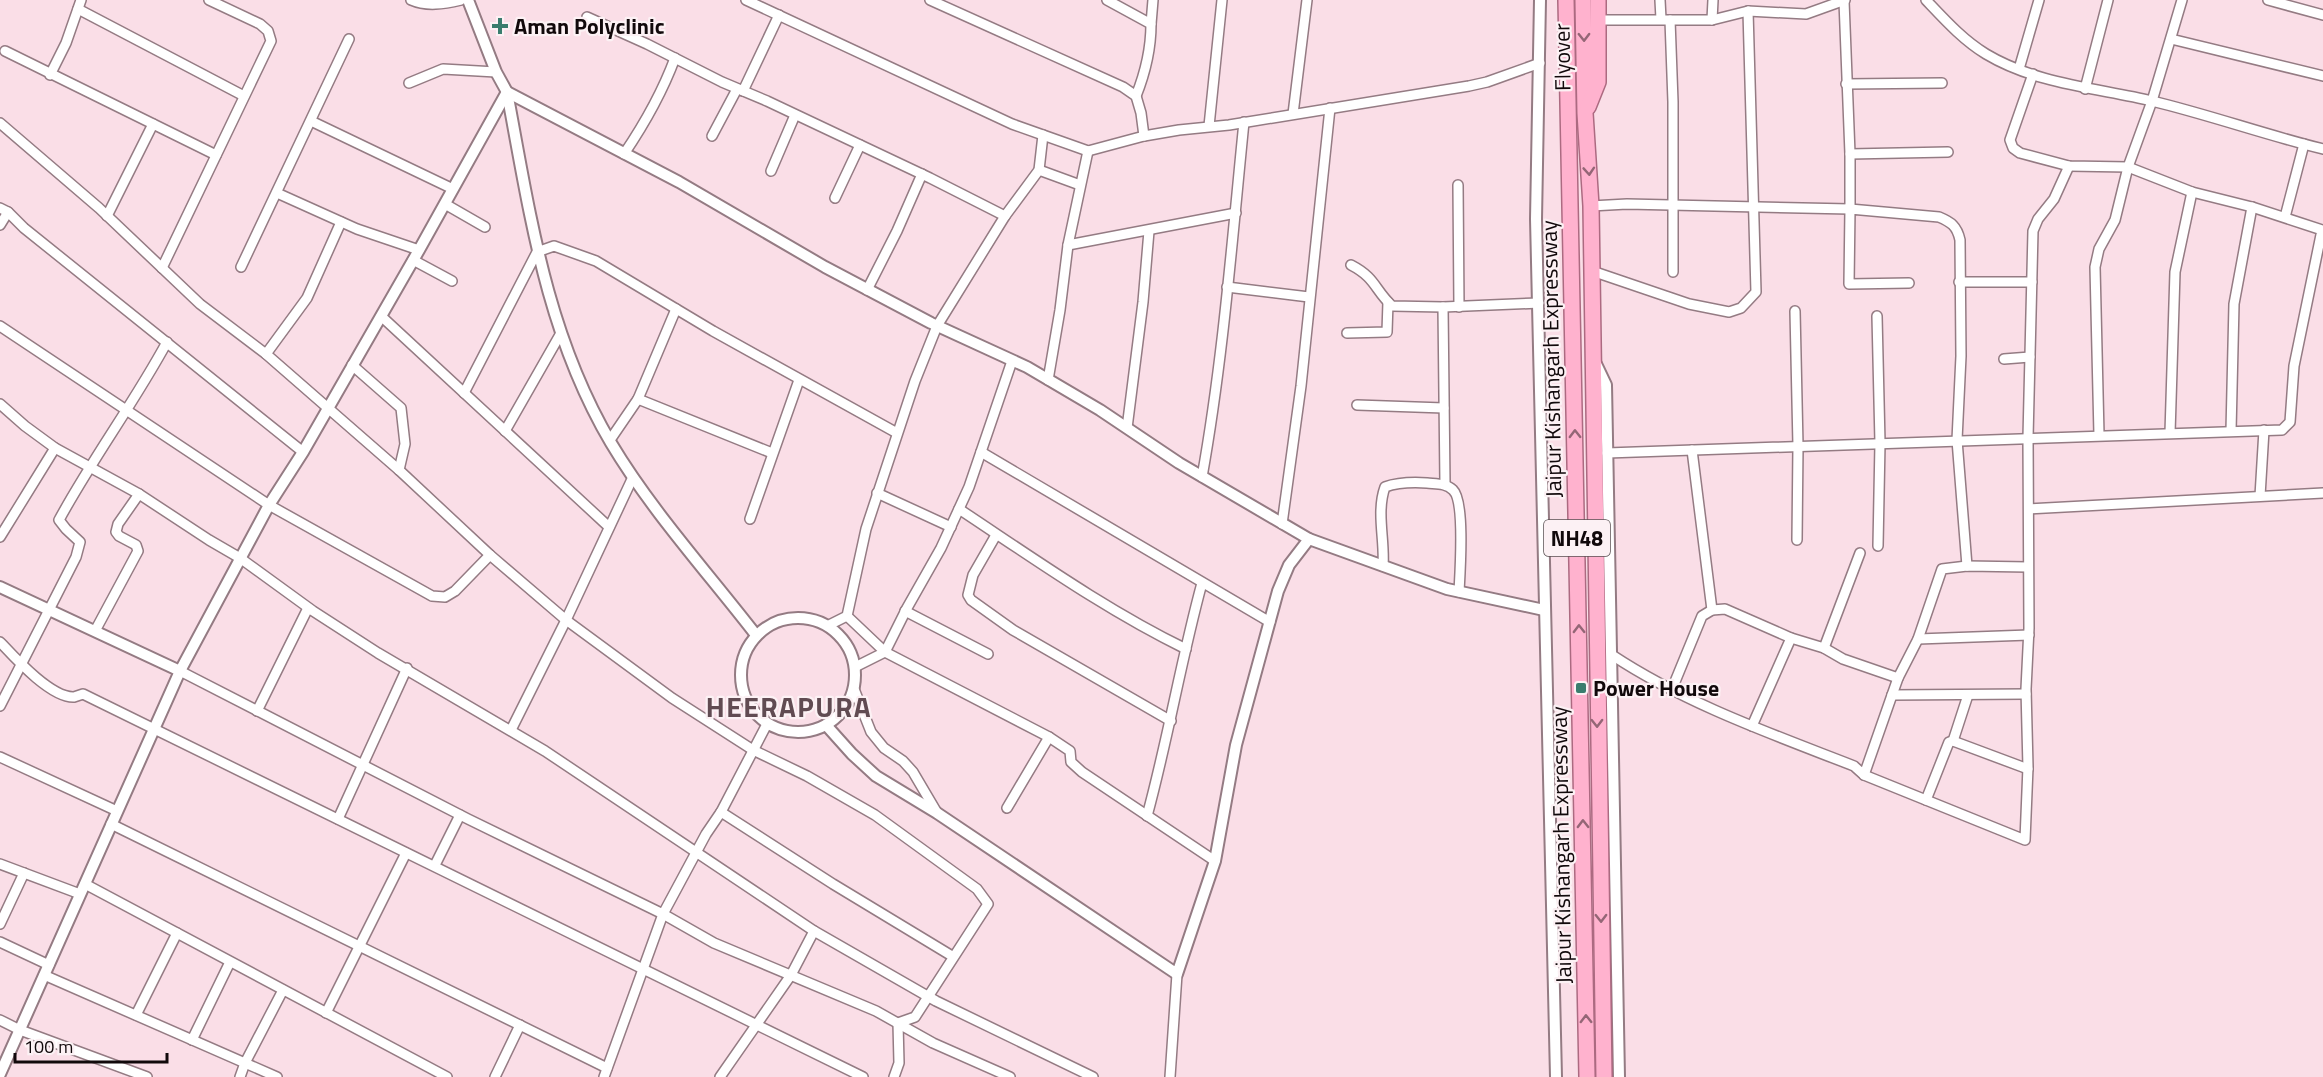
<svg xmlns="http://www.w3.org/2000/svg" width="2323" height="1077" font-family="'Titillium Web',sans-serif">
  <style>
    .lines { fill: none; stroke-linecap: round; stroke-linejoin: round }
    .minor-casing { stroke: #947b83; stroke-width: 12 }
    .tertiary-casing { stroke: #947b83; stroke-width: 14 }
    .trunk-casing { stroke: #ac6a81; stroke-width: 18 }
    .minor { stroke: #fff; stroke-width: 9 }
    .tertiary { stroke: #fff; stroke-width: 10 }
    .trunk { stroke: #ffb2ce; stroke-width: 15 }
    .oneway { stroke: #946676 }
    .poi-dot { fill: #3a7d6e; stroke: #fcf1f4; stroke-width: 2 }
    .labels { text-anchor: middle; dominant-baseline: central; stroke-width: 4.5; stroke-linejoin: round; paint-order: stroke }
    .shield { fill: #fcf1f4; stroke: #584f51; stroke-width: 1.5 }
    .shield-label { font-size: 21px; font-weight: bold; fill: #11090b }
    .poi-label { font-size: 22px; font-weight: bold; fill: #11090b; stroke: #fcf1f4; text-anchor: start }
    .street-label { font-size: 22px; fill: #11090b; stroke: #fcf1f4 }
    .district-label { font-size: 28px; font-weight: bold; letter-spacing: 1.5px; fill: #614b52; stroke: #fcf1f4 }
  </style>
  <rect width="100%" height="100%" fill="#fadee7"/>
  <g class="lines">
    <defs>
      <g id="minor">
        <path d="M411 0C427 7 444 4 461 0"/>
        <polyline points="746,0 1012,124 1088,151 1144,136 1179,130 1229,125 1469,86 1487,82 1540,63"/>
        <polyline points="930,0 1123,87 1136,96 1141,113 1144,136"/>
        <path d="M1107 0 1151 24C1151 50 1146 71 1136 96"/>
        <polyline points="1660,0 1661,19"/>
        <path d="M1926 0C1945 20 1963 40 1986 54 2036 84 2097 88 2152 101 2210 115 2266 135 2323 149"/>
        <polyline points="2268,0 2323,15"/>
        <polyline points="78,9 244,96"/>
        <polyline points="587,17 647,44 722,82 767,101 930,178 1005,216"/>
        <polyline points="1598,20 1712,20 1748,11 1806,14 1845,0"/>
        <polyline points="1670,20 1673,102 1673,272"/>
        <polyline points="1712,20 1713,0"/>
        <polyline points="1151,24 1153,0"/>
        <polyline points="2171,39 2323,76"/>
        <polyline points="5,51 216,155"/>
        <polyline points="2019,69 2039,0"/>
        <polyline points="50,75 66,43 81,0"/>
        <polyline points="409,83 443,69 496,72"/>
        <polyline points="1846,84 1942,83"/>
        <polyline points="2085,89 2108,0"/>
        <polyline points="743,91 779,15"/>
        <polyline points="1293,114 1307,0"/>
        <polyline points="311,121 453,189"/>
        <polyline points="0,123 99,208 200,304 266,354 399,470 490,555 566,620 672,698 753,750 807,776 875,815 977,889 988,904 915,1017 898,1023 899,1063 894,1077"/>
        <polyline points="1209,126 1222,0"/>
        <polyline points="712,136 737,89"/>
        <path d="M624 154C645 123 662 93 675 58"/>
        <polyline points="1850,154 1948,152"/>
        <polyline points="1039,170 1080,185"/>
        <polyline points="771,171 795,115"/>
        <polyline points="1458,185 1459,307"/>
        <polyline points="277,193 357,229 419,250"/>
        <polyline points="835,198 860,145"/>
        <polyline points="445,204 485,227"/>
        <polyline points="1591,206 1627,204 1850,209 1850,154 1844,1"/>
        <polyline points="0,208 8,212 24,228 303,452"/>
        <polyline points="107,216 153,124"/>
        <polyline points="2285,217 2304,144"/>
        <polyline points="0,225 8,212"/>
        <polyline points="1068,245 1236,213"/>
        <polyline points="413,260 452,281"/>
        <path d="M1351 265C1376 278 1374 289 1392 306L1443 307 1539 303"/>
        <polyline points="241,267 349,39"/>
        <polyline points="162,268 271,41 268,31 260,24 209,0"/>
        <polyline points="1592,271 1689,304 1729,312 1741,308 1756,292 1748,11"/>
        <polyline points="1959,282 2032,282"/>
        <path d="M1909 283 1849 284 1850 209 1939 217C1951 222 1957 226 1960 240L1961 356 1957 440 1967 566"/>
        <polyline points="1227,287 1309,297"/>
        <polyline points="867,290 897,231 922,174"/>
        <polyline points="1443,307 1445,484"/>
        <polyline points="1795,311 1798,446 1797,540"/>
        <polyline points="381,316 609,527"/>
        <polyline points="1877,316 1880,443 1878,546"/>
        <polyline points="0,326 269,505 432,596 445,597 455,591 490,555"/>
        <polyline points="1347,333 1387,332 1388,302"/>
        <polyline points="266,354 307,298 341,222"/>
        <polyline points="2004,359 2030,357"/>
        <polyline points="352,365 401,408 405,444 399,470"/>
        <polyline points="1048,380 1060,310 1068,245 1088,151"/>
        <polyline points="464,393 537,252 554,246 596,261 713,331 897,433"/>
        <polyline points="638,399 772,453"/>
        <polyline points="0,404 25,426 55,448 139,494 209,540 240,558 313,611 378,653 545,751 814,931 936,1001 1093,1077"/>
        <polyline points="1357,405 1444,408"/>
        <polyline points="1127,428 1143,302 1149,231"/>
        <polyline points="505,431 561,333"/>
        <polyline points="2231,431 2234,304 2252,207"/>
        <polyline points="2170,433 2175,272 2192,192"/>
        <polyline points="2099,435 2095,267 2099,249 2115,220 2128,167 2152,101 2182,0"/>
        <polyline points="610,440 638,399 676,309"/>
        <polyline points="1692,450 1712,610"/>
        <polyline points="981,452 1270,622"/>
        <polyline points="1607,453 2282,430 2290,422 2294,366 2322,230 2252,207 2192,192 2128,167 2069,166 2020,153 2013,148 2010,140 2033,74"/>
        <path d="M1202 477C1223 360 1232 241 1244 122"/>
        <polyline points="877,493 951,527"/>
        <polyline points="2260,496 2264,430"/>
        <path d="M959 509C1033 558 1106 610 1186 649"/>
        <polyline points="2029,509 2323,493"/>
        <polyline points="750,519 799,380"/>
        <polyline points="1282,524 1301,386 1330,108"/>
        <polyline points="996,535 973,575 968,595 971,600 1013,630 1171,721"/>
        <polyline points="0,537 55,448"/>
        <path d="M1383 566C1385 540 1376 512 1385 487 1399 482 1412 482 1427 483 1436 484 1446 483 1453 490 1465 501 1460 573 1459 592"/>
        <polyline points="905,611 988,654"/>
        <polyline points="847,616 885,652 1049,737 1070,751 1071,762 1082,772 1215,861"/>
        <polyline points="829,625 847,616 866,529 915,381 937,326 1005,216 1039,170 1043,135"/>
        <polyline points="95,631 138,551 136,545 119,536 116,532 118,524 139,494"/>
        <polyline points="1918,639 2029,635"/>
        <path d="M0 642C15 658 51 698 74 697 77 696 80 695 83 694L863 1077"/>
        <polyline points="1824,648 1860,553"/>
        <path d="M1612 655C1686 704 1772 734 1854 766L1864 775 2025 840 2028 767 2026 689 2029 628 2028 438 2033 231 2038 219 2054 199 2069 166"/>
        <polyline points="855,667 885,652 907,608 941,548 969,487 1012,361"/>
        <polyline points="180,671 468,819 663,914 714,943 876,1011 933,1043 1010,1077"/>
        <polyline points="854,689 871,732 884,748 903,761 913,772 936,811"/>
        <polyline points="1672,689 1702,616 1712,610 1725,609 1791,638 1824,648 1843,659 1898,678"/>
        <polyline points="1892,695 2026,694"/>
        <path d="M0 706 76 557 80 542 66 529 59 520C92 459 134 403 167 342"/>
        <polyline points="257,711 308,608"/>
        <polyline points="1752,726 1791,638"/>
        <polyline points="511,730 566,620 633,477"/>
        <polyline points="1953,741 1968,695"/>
        <polyline points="0,757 117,811"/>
        <polyline points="1864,775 1898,678 1918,639 1942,569 1967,566 2028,567"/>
        <polyline points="1926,800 1949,742 1953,741 2028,769"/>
        <polyline points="1007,808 1049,737"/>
        <polyline points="721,812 833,884 952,956"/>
        <path d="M1147 816C1168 739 1181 660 1202 583"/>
        <polyline points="338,819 407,668"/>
        <polyline points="111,824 607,1068"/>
        <polyline points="0,864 80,894"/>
        <polyline points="435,865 460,815"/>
        <polyline points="85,884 447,1077"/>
        <polyline points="0,924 24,873"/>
        <polyline points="0,942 49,965"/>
        <polyline points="44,975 277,1077"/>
        <polyline points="326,1013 406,853"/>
        <polyline points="136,1015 177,933"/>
        <polyline points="0,1020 20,1030 147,1077"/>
        <polyline points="192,1040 230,962"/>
        <polyline points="240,1077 245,1063 283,990"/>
        <polyline points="495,1077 520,1025"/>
        <polyline points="604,1077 663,914 706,834 721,812 767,724"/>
        <polyline points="720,1077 791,975 814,931"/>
        <polyline points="1170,1077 1177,974"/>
      </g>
      <g id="tertiary">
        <path d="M468 0 496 72 507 92C530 214 546 333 611 443 651 510 708 573 756 635"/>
        <polyline points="1540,0 1536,219 1556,1077"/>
        <polyline points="1596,364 1606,385 1619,1077"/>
        <polyline points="0,587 180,671"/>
        <circle cx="798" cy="675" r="57"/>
        <polyline points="826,725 852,754 876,776 937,813 1177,974 1215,861 1236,745 1278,591 1289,565 1309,539 1447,589 1544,610"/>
        <polyline points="0,1074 180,671 269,505 303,452 419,250 507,92 679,182 825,267 931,323 1027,367 1100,410 1179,463 1309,539"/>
      </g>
      <g id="trunk">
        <polyline points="1566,0 1587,1077"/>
        <polyline points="1583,0 1585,113 1591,206 1604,1077"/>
        <polyline points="1588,107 1598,82 1598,0"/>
      </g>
    </defs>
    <use href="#minor" class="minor-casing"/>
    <use href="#tertiary" class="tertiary-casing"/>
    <use href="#trunk" class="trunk-casing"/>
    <use href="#minor" class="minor"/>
    <use href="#tertiary" class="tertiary"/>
    <use href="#trunk" class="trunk"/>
  </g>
  <defs><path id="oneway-chevron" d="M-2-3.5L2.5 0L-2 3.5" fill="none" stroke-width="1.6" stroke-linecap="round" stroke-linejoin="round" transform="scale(1.5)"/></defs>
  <g class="oneway">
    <use href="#oneway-chevron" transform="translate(1584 37) rotate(89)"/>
    <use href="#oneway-chevron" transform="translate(1589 171) rotate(86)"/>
    <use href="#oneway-chevron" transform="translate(1575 434) rotate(-91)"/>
    <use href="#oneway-chevron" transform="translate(1579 629) rotate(-91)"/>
    <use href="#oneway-chevron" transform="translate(1597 723) rotate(89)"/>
    <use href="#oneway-chevron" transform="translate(1583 824) rotate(-91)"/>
    <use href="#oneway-chevron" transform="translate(1601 918) rotate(89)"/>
    <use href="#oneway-chevron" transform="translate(1586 1019) rotate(-91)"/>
  </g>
  <g class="poi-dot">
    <path d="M497 17h6v6h6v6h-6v6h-6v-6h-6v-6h6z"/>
    <rect x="1575" y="682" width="12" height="12" rx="3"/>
  </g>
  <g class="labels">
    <rect class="shield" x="1544" y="520" width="66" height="36" rx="4.5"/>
    <g class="shield-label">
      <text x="1577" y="538">NH48</text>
    </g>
    <g class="poi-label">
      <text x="514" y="26">Aman Polyclinic</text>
      <text x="1593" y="688">Power House</text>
    </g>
    <g class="street-label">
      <text transform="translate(1562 57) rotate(-91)">Flyover</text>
      <text transform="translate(1551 359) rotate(-91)">Jaipur Kishangarh Expressway</text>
      <text transform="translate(1561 845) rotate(-91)">Jaipur Kishangarh Expressway</text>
    </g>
    <g class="district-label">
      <text x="789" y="706">HEERAPURA</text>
    </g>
  </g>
  <path d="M15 1053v9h152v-9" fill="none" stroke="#11090b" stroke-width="3"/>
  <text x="24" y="1053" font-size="18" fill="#11090b" stroke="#fcf1f4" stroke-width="4.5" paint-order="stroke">100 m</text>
</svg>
